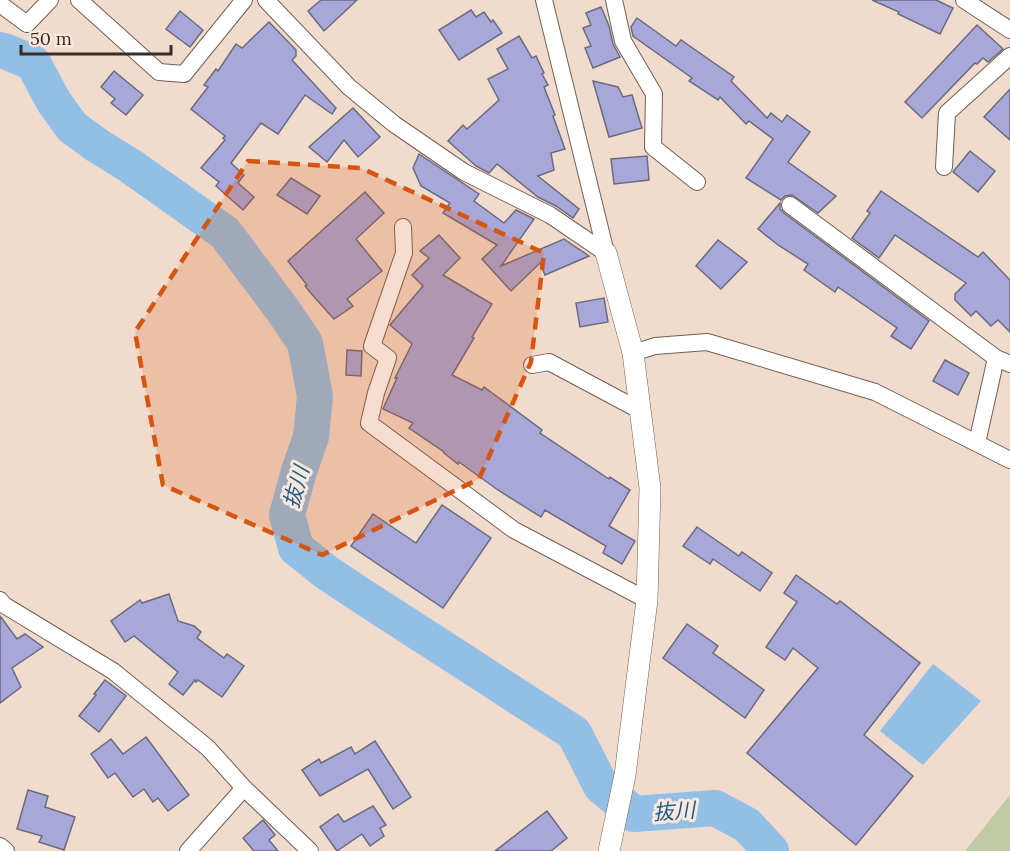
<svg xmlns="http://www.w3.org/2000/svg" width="1010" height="851" font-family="Lora,'Noto Sans JP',serif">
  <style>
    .green { fill: #c1caa5 }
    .water { fill: #92bfe5 }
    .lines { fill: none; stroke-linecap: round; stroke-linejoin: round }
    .river { stroke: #92bfe5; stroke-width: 36 }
    .building { fill: #a7a7da; stroke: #6b6b7e; stroke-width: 1.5 }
    .minor-casing { stroke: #726054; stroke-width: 18 }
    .tertiary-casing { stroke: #726054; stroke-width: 22 }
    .minor { stroke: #fff; stroke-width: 16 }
    .tertiary { stroke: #fff; stroke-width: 21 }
    .marked { fill: #d6550f; fill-opacity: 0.2; stroke: #d6550f; stroke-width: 4.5; stroke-dasharray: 12 8; stroke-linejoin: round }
    .labels { text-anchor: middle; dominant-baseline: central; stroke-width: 6; stroke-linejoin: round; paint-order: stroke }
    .water-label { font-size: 21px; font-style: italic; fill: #175c8c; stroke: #fee8db }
  </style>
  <rect width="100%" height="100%" fill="#f0dbcd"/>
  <polygon class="green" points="1010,795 1010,851 965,851"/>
  <polygon class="water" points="933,664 981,701 923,765 880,731"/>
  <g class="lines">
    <polyline class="river" points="0,50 7,52 33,63 54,102 72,127 98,146 129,165 225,233 282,309 305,343 315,396 311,437 299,471 287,515 296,548 326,572 359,594 574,733 601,786 634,814 715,808 747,825 771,851"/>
  </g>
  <g class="building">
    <polygon points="321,0 357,0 324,31 308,11"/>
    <polygon points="872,0 936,0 953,8 940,34 898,14 899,12"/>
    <polygon points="601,7 609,26 613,44 620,57 593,68 585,48 591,46 583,28 591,25 586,13"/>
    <polygon points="471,10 476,17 484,12 491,22 493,20 502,33 459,60 439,30"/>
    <polygon points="180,11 203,30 190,47 166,29"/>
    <polygon points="637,18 676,46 681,40 734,77 731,81 767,118 771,113 782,122 787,115 810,132 788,162 836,196 818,213 792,195 785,196 781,200 746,178 773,139 749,121 746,124 720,97 718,100 689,81 692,78 633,36 631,27"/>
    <polygon points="269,22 296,50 296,56 292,60 336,108 332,114 305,95 278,134 261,123 231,163 244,175 238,183 254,197 243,210 216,186 219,182 201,168 225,140 223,138 225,136 191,109 208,87 204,85 216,69 218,71 236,44 242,48"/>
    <polygon points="977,25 1003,49 988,62 983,58 977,64 975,63 922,118 905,102"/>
    <polygon points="519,36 532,58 536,56 544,73 542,74 548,85 544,87 555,115 553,116 565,149 551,153 554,170 538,176 579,209 573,218 556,206 538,197 497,164 489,173 476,166 448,141 463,125 467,129 499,100 488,79 508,69 497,49"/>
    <polygon points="114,71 143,95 126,115 111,103 115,99 101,87"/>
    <polygon points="593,81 618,87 623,97 632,95 642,128 609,137"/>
    <polygon points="1010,89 1010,140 984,117"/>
    <polygon points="353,108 380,137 358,157 344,140 327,162 309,147"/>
    <polygon points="970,151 995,171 978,192 953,172"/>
    <polygon points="419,154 479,194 474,201 504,223 516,210 534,219 501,266 564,239 589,256 545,275 540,263 511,291 482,259 497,245 443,213 450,203 421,186 413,168"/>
    <polygon points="647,156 649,180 614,184 611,159"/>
    <polygon points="291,178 320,196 307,214 277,195"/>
    <polygon points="881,191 978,257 983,252 1010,280 1010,332 998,320 991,326 976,311 971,316 955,300 955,294 966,283 895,235 879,258 852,238 870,213 867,211"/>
    <polygon points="365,192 384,213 356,239 382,271 347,299 353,306 334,319 315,298 305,286 307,285 288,261"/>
    <polygon points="780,203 780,209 784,213 929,321 911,349 891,336 897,328 838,287 835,292 804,270 808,264 778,245 758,229"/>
    <polygon points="439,235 460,258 443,275 492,304 472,337 474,338 452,375 482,390 484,387 542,430 540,433 609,479 610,477 630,490 609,526 635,541 622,564 603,553 606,546 545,510 541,517 498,490 459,462 458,464 444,453 444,452 409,428 413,423 383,409 397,378 395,378 412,344 390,325 423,286 412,275 429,258 420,251"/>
    <polygon points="718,240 747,262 721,289 696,266"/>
    <polygon points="604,298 608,322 580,327 576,303"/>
    <polygon points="347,350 362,351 361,376 346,375"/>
    <polygon points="945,360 969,373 958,395 933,381"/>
    <polygon points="442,505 491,538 443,608 351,546 373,514 416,543"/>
    <polygon points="697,527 739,556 742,552 772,573 760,591 713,559 710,564 683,546"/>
    <polygon points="796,575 837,604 840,601 920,663 864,735 913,776 856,845 747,753 818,668 793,648 785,660 766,647 797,602 784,593"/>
    <polygon points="169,594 178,621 194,626 201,632 197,638 224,658 227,654 244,666 222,697 198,680 196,682 195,680 183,695 169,684 178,672 134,636 125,642 111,621 140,600 142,603"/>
    <polygon points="0,616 17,639 25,634 43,647 12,668 21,687 0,703"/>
    <polygon points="687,624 718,646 713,653 764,690 745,718 663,658"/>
    <polygon points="105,680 126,696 99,732 79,716 96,695 94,694"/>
    <polygon points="146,737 189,795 168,811 158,798 153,802 144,789 133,797 115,773 108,778 91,754 111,739 123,754"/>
    <polygon points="375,741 411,797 393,809 368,769 320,796 302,770 319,759 321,763 351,747 355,754"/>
    <polygon points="28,790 48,796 45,807 75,817 64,850 39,842 42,836 17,829"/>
    <polygon points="373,806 386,825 380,828 384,836 370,846 362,834 337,851 320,827 338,814 344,822"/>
    <polygon points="547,811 567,838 551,851 495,851"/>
    <polygon points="263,820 275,835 269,840 278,851 254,851 243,838"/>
  </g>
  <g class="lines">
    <defs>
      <g id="minor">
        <polyline points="79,0 159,72 184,74 244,0"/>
        <polyline points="266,0 349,87 394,124 464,172 550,215 606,253"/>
        <polyline points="544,0 606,253"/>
        <polyline points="614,0 623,41 654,94 653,147 697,182"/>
        <polyline points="964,0 1010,30"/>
        <polyline points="0,4 27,24 50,0"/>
        <polyline points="944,167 947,113 1010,56"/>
        <polyline points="790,205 996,358 1010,364"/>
        <polyline points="403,227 404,253 372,346 388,358 376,393 369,423 514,530 647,600"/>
        <polyline points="633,353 655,346 707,342 875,392 1010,460"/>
        <polyline points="532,365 549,362 641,411"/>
        <polyline points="977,443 996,358"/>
        <polyline points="0,600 4,605 113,671 208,748 244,788 310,851"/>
        <polyline points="0,846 6,851"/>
        <polyline points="188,851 244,788"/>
      </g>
      <polyline id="tertiary" points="606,253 633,353 650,488 647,600 625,775 609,851"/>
    </defs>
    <use href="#minor" class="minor-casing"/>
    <use href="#tertiary" class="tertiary-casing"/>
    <use href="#minor" class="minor"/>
    <use href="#tertiary" class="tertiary"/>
  </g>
  <path class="marked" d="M248 161 361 168 544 253 531 362 479 479 322 555 163 485 135 332Z"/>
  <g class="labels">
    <g class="water-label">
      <text transform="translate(296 487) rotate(-74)">抜川</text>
      <text transform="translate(674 811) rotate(-4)">抜川</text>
    </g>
  </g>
  <path d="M21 45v9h150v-9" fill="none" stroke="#362e28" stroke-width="3"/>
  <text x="30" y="45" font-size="18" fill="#362e28" stroke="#fee8db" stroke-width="4.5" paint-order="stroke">50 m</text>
</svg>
